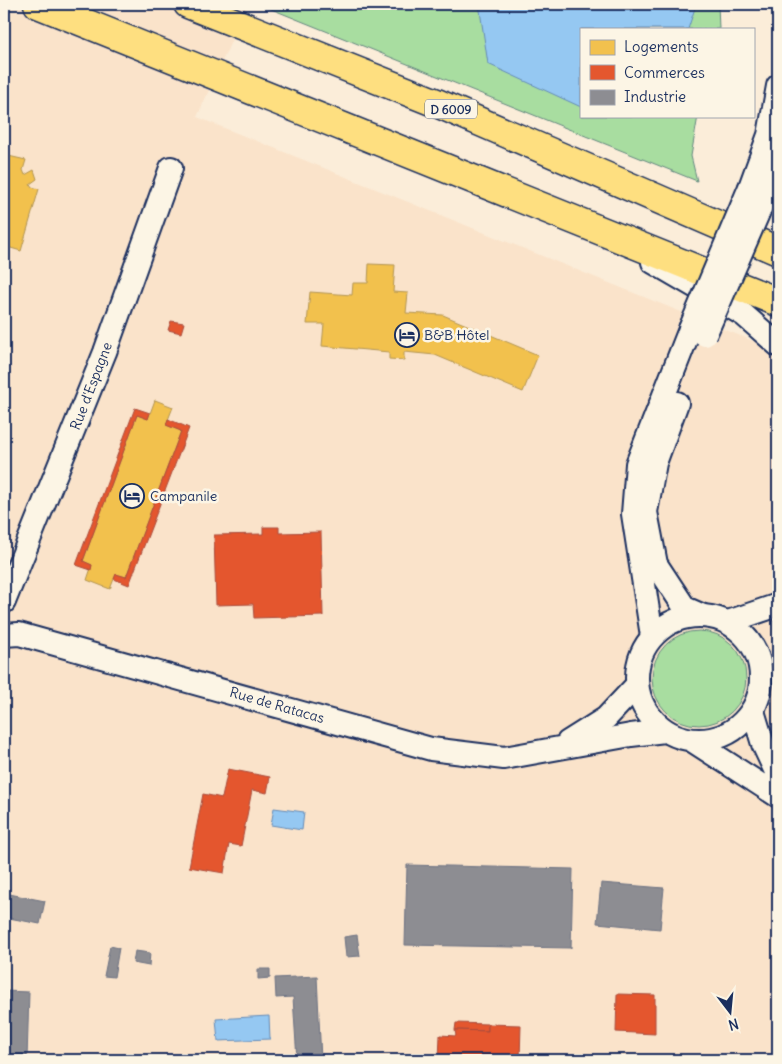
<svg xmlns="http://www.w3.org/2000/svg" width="782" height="1064" font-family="Delius,sans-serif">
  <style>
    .built { fill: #fae3ca }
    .green { fill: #a8dda0; stroke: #62867f }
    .water { fill: #95c8f2; stroke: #648bb7 }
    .homes { fill: #f2c14e; stroke: #b29553 }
    .shops { fill: #e4572e; stroke: #a84b3c }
    .industry { fill: #8d8d92; stroke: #6b7182 }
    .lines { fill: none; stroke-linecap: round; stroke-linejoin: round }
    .street-casing { stroke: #1b2f5e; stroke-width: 26 }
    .primary-casing { stroke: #1b2f5e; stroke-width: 31 }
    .street { stroke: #fcf5e5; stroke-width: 22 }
    .primary { stroke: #fedf80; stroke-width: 28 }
    .street-bridge-casing { stroke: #1b2f5e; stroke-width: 26; stroke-linecap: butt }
    .street-bridge { stroke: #fcf5e5; stroke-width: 22 }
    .labels { text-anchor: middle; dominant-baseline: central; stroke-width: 5; stroke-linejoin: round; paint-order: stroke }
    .shield { fill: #fcf5e5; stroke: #5e6a86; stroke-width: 1 }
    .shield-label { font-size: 12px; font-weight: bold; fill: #1b2f5e }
    .poi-label { font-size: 14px; fill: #1b2f5e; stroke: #fcf5e5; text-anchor: start }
    .street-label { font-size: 14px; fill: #1b2f5e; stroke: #fcf5e5 }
  </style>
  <rect width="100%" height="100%" fill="#fbedd9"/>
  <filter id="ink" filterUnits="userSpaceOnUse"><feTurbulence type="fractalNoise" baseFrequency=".02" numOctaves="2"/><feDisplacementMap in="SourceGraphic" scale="10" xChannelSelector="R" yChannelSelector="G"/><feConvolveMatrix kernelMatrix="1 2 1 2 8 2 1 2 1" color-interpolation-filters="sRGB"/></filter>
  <g filter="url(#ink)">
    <polygon class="built" points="4,4 248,4 197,117 778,351 778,1060 4,1060"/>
    <g class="green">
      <polygon points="259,4 718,4 719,29 581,29 581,116 698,116 691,156 697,181"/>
      <circle cx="699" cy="678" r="47"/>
    </g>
    <g class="water">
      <polygon points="479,4 694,4 695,8 688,29 581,29 581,107 488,64"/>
      <polygon points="274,808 304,812 302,830 271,825"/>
      <polygon points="269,1016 270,1039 218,1041 216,1019"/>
    </g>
    <g class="homes">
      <polygon points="4,155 26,160 23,170 25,175 34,170 37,179 30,184 32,187 39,189 21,251 4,246"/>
      <polygon points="369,264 395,265 393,292 408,293 406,313 443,315 538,355 523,392 435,355 404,352 404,360 389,359 389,352 322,346 324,324 307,324 310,292 352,295 353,283 368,283"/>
      <polygon points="155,400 173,407 166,425 181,431 126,577 116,574 110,589 87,580 92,565 83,561 137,415 148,419"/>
    </g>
    <g class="shops">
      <polygon points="171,321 184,323 181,333 168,330"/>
      <polygon points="135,408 150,413 148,419 137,415 83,561 92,565 91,570 76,565"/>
      <polygon points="168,419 189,428 129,585 114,579 116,574 126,577 181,431 166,425"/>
      <polygon points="263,527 279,527 279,533 321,532 323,616 254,618 253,604 216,605 214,535 263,534"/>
      <polygon points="228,769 270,777 267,793 252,790 241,846 229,844 224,873 189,867 203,794 222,798"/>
      <polygon points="617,994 655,995 655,1034 616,1032"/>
      <polygon points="456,1023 488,1024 488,1031 455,1030"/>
      <polygon points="488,1024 521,1025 520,1060 488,1058 488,1060 439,1060 440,1035 456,1036 455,1030 488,1031"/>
    </g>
    <g class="industry">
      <polygon points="407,865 573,869 571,948 405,945"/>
      <polygon points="601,883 664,888 660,929 597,923"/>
      <polygon points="4,893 45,901 40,924 4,917"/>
      <polygon points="357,935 360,956 346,957 344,937"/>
      <polygon points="110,946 119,948 114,977 104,976"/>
      <polygon points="135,951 150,953 149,966 133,963"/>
      <polygon points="258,969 270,969 270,978 258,979"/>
      <polygon points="317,976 321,1060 297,1060 293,997 276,998 275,978"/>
      <polygon points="4,991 29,992 27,1060 4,1060"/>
    </g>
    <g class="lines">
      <defs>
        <g id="street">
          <polyline points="750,187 769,135 778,86"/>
          <polyline points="766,195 778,155"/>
          <polyline points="653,262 744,315 778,345"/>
          <polyline points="677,403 655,463 646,512 656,564 685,608 701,615"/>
          <polyline points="4,602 105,352 171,168"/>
          <circle cx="699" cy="678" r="62"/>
          <polyline points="728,622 778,605"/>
          <polyline points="4,635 19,634 431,749 504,758 631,735 665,731"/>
          <polyline points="652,636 633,514 637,464 690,329"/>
          <polyline points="753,711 763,744 778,776"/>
          <polyline points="693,741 778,796"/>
          <polyline points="568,742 606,718 636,686"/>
        </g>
        <g id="primary">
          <polyline points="38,4 778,302"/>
          <polyline points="188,4 439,104 778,251"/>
        </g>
      </defs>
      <use href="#street" class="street-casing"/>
      <use href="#primary" class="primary-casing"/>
      <use href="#street" class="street"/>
      <use href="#primary" class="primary"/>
      <defs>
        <g id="street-bridge">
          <polyline points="690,329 750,187"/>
          <polyline points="705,335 766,195"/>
        </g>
      </defs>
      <use href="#street-bridge" class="street-bridge-casing"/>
      <use href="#street-bridge" class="street-bridge"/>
    </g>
  </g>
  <defs>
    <symbol id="hotel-ring" viewBox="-11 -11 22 22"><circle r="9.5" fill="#fcf5e5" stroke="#1b2f5e" stroke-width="1.5"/><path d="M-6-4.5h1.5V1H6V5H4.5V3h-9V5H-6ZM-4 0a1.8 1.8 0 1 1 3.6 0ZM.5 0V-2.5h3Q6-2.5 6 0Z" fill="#1b2f5e"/></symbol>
  </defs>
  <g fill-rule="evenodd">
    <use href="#hotel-ring" x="393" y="321" width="28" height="28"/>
    <use href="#hotel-ring" x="118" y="482" width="28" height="28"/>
  </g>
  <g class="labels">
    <rect class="shield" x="425" y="99.5" width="52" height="19" rx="4"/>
    <g class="shield-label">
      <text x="451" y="109">D 6009</text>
    </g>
    <g class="poi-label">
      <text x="424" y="335">B&amp;B Hôtel</text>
      <text x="150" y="496">Campanile</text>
    </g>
    <g class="street-label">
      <text transform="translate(91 386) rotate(-69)">Rue d'Espagne</text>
      <text transform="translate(277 705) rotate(16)">Rue de Ratacas</text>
    </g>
  </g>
  <rect width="782" height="1064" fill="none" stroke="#fcf5e5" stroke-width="20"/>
  <rect x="10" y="10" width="762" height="1044" fill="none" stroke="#1b2f5e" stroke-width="2" filter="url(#ink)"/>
  <rect x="580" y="28" width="175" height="90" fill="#fcf5e5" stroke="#a2a6af"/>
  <rect x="590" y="40" width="25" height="15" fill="#f2c14e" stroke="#a2a6af"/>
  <text x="624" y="52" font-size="15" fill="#1b2f5e">Logements</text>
  <rect x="590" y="65" width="25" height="15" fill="#e4572e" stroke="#a2a6af"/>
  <text x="624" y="78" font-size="15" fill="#1b2f5e">Commerces</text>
  <rect x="590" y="90" width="25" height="15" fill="#8d8d92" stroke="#a2a6af"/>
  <text x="624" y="102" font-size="15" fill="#1b2f5e">Industrie</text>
  <g transform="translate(730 1012) rotate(164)" stroke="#fcf5e5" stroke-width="4" paint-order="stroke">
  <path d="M0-4L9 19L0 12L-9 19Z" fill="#1b2f5e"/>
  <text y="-8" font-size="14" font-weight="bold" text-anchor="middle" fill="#1b2f5e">N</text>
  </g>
</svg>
